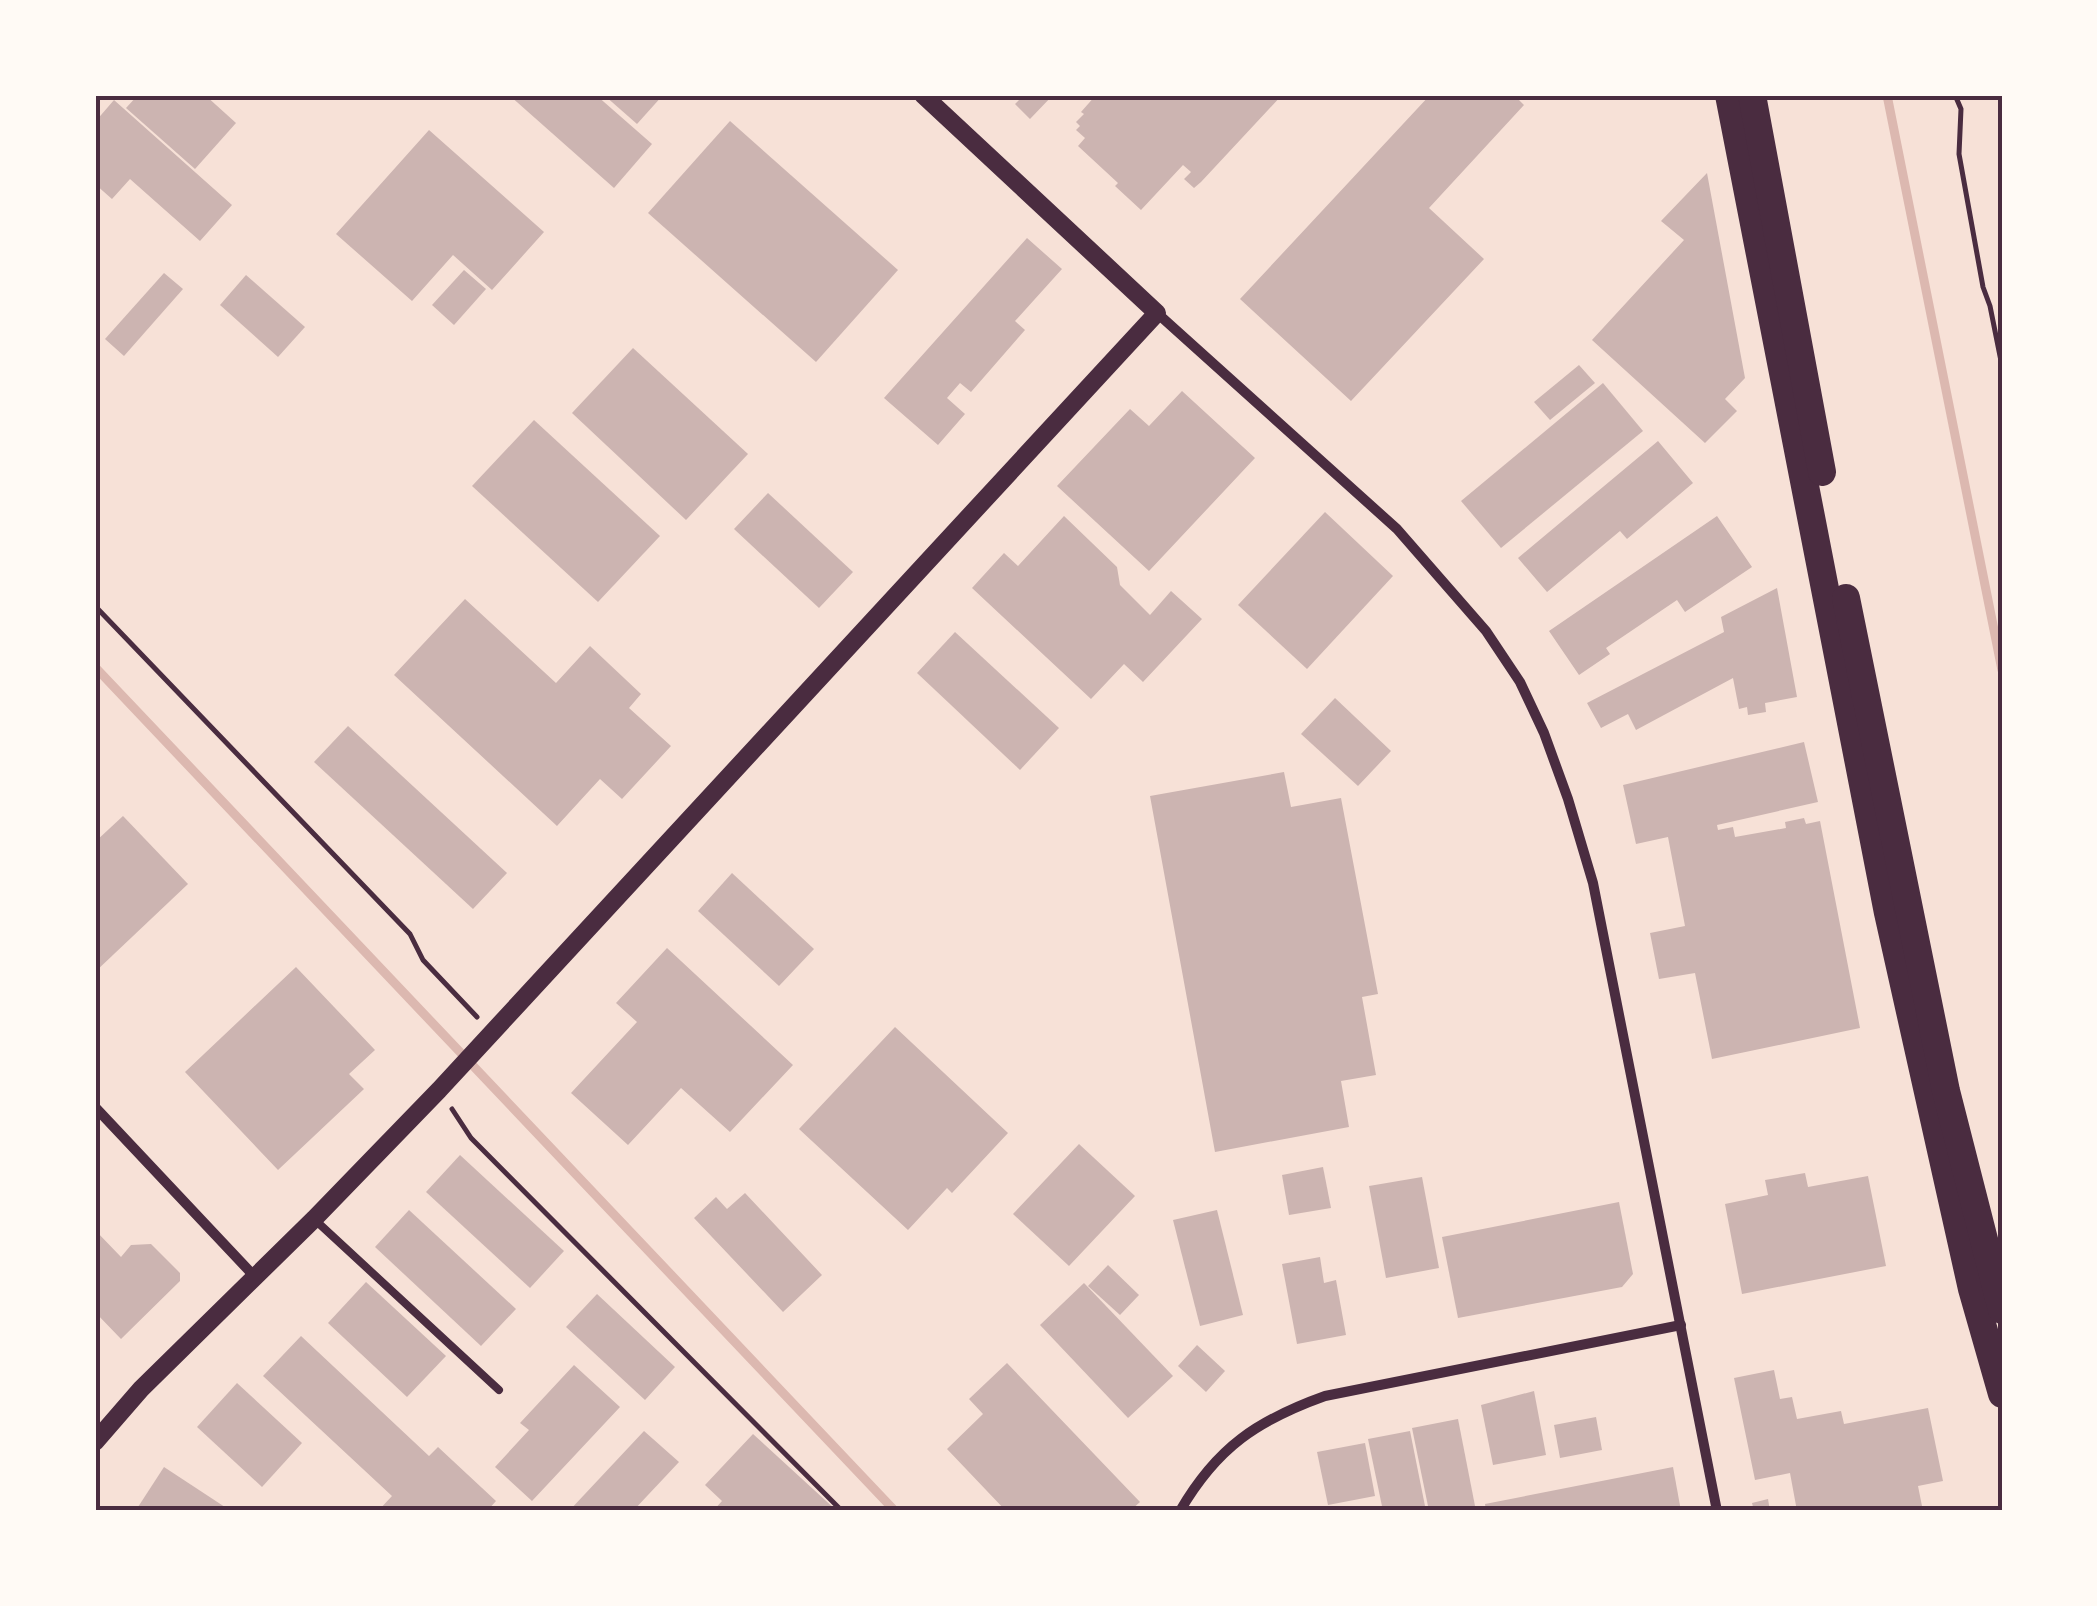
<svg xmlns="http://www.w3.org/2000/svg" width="2097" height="1606" font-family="Cabin,sans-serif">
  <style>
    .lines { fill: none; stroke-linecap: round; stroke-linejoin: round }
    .stream { stroke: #dcb8b0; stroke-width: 9 }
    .building { fill: #ccb4b1 }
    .path { stroke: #4a2c40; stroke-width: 5 }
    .service { stroke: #4a2c40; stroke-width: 8 }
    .minor { stroke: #4a2c40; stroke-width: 10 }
    .tertiary { stroke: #4a2c40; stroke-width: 18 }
    .trunk { stroke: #4a2c40; stroke-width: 28 }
    .neatline { fill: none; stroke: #4a2c40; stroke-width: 4 }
  </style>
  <rect width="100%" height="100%" fill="#f7e1d7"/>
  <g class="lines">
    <g class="stream">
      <polyline points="1887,95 2002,670"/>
      <polyline points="95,667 895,1511"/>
    </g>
  </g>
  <g class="building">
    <polygon points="138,95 205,95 236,123 195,169 126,108"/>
    <polygon points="509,95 596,95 652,144 614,188"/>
    <polygon points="604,95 663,95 637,124"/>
    <polygon points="1013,95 1053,95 1030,119 1015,104 1019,100"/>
    <polygon points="1096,95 1282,95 1201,182 1194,188 1184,179 1191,172 1183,165 1141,210 1115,186 1118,183 1078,146 1085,138 1076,130 1080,126 1076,122 1084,114 1081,112"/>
    <polygon points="1430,95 1514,95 1524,105 1429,208 1484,259 1351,401 1240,299"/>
    <polygon points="114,100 232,205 200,241 130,179 112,199 95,184 95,122"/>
    <polygon points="730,121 898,270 816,362 648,213"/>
    <polygon points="429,130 544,232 492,290 453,255 412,301 336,234"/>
    <polygon points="1707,173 1745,378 1725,399 1737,411 1705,443 1592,340 1684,240 1661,221"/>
    <polygon points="1027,238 1062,269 1015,321 1025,330 971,392 960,383 947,398 965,414 938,445 884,398"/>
    <polygon points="464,270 486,289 454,325 432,305"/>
    <polygon points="164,273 183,289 124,356 105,339"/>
    <polygon points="246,275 305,327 278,357 220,305"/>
    <polygon points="633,348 748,454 686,520 572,413"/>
    <polygon points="1579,365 1595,383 1550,420 1534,402"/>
    <polygon points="1603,383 1643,431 1501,548 1461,501"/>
    <polygon points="1182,391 1255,458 1149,571 1057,486 1130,409 1149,426"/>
    <polygon points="534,420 660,536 598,602 472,486"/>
    <polygon points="1658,441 1693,483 1627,539 1620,531 1547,592 1518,558"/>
    <polygon points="768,493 853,572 819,608 734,529"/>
    <polygon points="1325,512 1393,576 1307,669 1238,605"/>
    <polygon points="1064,516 1117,567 1120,585 1150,615 1171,591 1202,619 1143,682 1124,664 1091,699 972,588 1004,553 1018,566"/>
    <polygon points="1717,516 1752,567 1685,612 1677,600 1606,648 1610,654 1579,675 1549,631"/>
    <polygon points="1777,588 1797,697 1765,703 1766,712 1748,715 1747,707 1739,709 1733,678 1636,730 1628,714 1601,728 1587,703 1724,632 1721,617"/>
    <polygon points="465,599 556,683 590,646 641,694 629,708 671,746 622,799 600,779 557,826 394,675"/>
    <polygon points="955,632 1059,728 1020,770 917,673"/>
    <polygon points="1335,698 1391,751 1358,786 1301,734"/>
    <polygon points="348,726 507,873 473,909 314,762"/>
    <polygon points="1804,742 1818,802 1717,825 1718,830 1733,827 1735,837 1786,828 1785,822 1804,818 1806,824 1820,821 1860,1028 1712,1059 1695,973 1659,979 1650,933 1685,926 1668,837 1636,844 1623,785"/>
    <polygon points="1284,772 1291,807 1341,798 1378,994 1362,997 1376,1075 1341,1081 1349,1127 1215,1152 1150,796"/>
    <polygon points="123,816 188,884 95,972 95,842"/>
    <polygon points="732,873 814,949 779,986 698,911"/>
    <polygon points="667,948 793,1065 730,1132 681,1088 628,1145 571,1093 637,1022 616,1003"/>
    <polygon points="296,967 375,1050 349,1074 364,1089 278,1170 185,1072"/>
    <polygon points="895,1027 1008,1133 952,1193 947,1188 908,1230 799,1129"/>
    <polygon points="1079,1144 1135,1196 1069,1266 1013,1214"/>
    <polygon points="460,1155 564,1251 530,1288 426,1192"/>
    <polygon points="1323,1167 1331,1208 1289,1215 1282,1175"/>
    <polygon points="1805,1173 1808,1187 1868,1176 1886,1266 1742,1294 1725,1204 1768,1195 1765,1180"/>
    <polygon points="1422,1177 1439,1268 1386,1278 1369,1186"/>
    <polygon points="745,1193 822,1275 783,1312 694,1218 716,1197 727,1209"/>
    <polygon points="1619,1202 1633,1274 1622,1287 1458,1318 1442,1237"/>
    <polygon points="409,1210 516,1309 481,1346 375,1247"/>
    <polygon points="1217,1210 1243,1315 1200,1326 1173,1220"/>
    <polygon points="95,1230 121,1257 131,1245 151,1244 180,1273 180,1281 121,1339 95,1312"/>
    <polygon points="1320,1257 1324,1283 1336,1280 1346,1335 1297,1344 1282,1264"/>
    <polygon points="1108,1265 1139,1295 1120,1315 1088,1286"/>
    <polygon points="366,1282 446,1356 407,1397 328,1323"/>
    <polygon points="1084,1283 1173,1376 1128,1418 1040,1325"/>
    <polygon points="597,1294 675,1367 645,1400 566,1327"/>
    <polygon points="301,1336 429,1456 438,1447 496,1501 487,1511 378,1511 392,1496 263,1376"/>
    <polygon points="1197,1345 1225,1371 1206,1392 1178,1366"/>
    <polygon points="1007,1363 1140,1502 1130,1511 1006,1511 947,1449 983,1414 969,1399"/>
    <polygon points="574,1365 620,1407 532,1501 495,1467 529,1430 520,1423"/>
    <polygon points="1774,1370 1780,1399 1792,1397 1797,1419 1841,1411 1844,1424 1928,1408 1943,1481 1918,1486 1923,1511 1797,1511 1790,1473 1755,1480 1734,1378"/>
    <polygon points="237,1383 302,1443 262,1487 197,1427"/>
    <polygon points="1534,1391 1546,1455 1493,1465 1481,1405"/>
    <polygon points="1596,1417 1602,1450 1560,1458 1554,1425"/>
    <polygon points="1458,1419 1476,1511 1429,1511 1412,1428"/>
    <polygon points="644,1431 679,1462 633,1511 569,1511"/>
    <polygon points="1410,1431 1426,1511 1383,1511 1368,1439"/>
    <polygon points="753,1434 837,1511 713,1511 722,1501 705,1485"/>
    <polygon points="1365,1443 1375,1496 1328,1505 1317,1452"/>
    <polygon points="164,1467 231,1511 144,1511 138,1507"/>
    <polygon points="1673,1467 1681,1511 1486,1511 1485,1504"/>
    <polygon points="1768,1499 1770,1511 1754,1511 1752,1503"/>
  </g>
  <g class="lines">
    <g class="path">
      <polyline points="1955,95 1961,109 1959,154 1983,287 1990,306 2002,366"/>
      <polyline points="95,606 410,934 423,960 477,1017"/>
      <polyline points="452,1109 471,1138 842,1511"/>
    </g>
    <polyline class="service" points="314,1219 499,1390"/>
    <g class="minor">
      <polyline points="1157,313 1397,529 1486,631 1520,682 1544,733 1568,799 1593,883 1717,1511"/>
      <polyline points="95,1107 255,1277"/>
      <path d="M1180 1511C1217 1447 1258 1420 1325 1396L1681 1325"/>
    </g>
    <polyline class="tertiary" points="95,1442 141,1389 314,1219 439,1090 1157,313 923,95"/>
    <g class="trunk">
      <polyline points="1729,95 1888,913 1972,1289 2002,1394"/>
      <polyline points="1752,95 1822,472"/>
      <polyline points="1846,598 1946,1091 2002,1310"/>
    </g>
  </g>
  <rect width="2097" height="1606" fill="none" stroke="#fffaf5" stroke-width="195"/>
  <rect x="98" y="98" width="1902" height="1410" class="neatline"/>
</svg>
